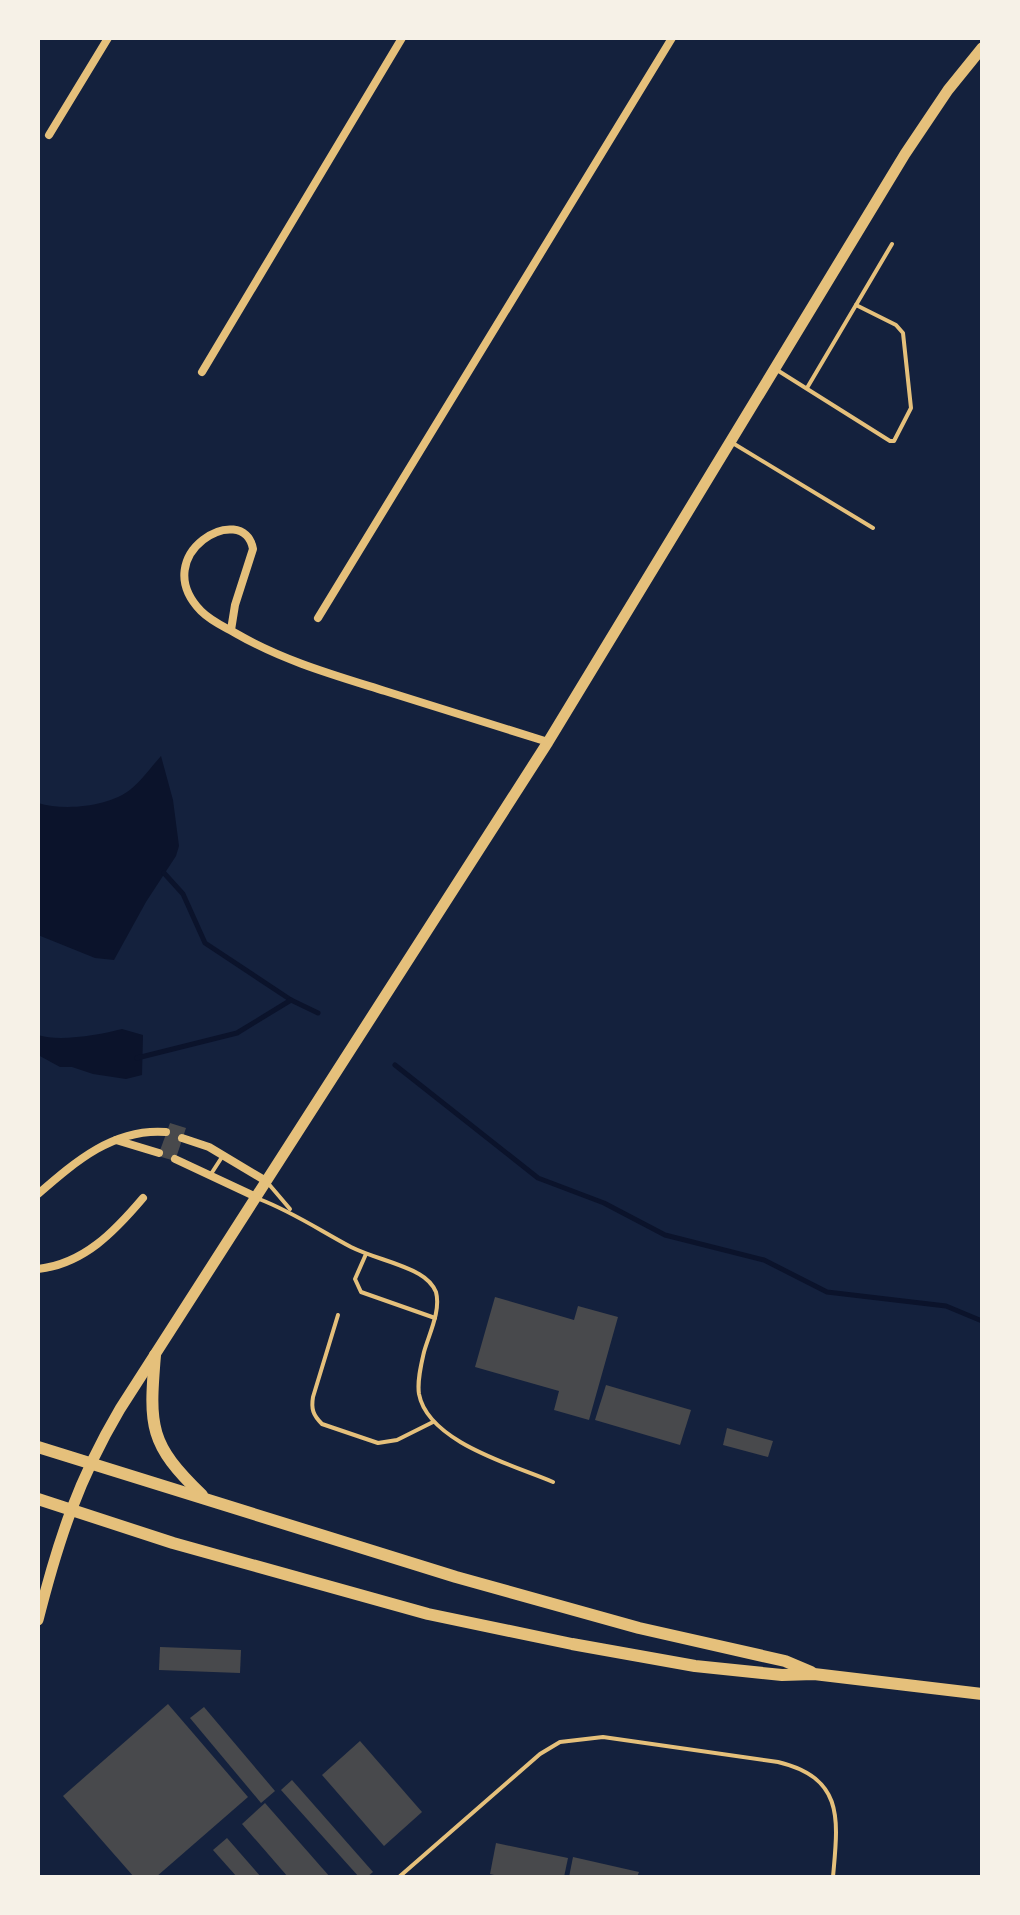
<svg xmlns="http://www.w3.org/2000/svg" width="1020" height="1915" font-family="'Fira Sans',sans-serif">
  <style>
    .water { fill: #0b132b }
    .lines { fill: none; stroke-linecap: round; stroke-linejoin: round }
    .stream { stroke: #0b132b; stroke-width: 5 }
    .building { fill: #48494c }
    .service { stroke: #e5c07b; stroke-width: 4 }
    .minor { stroke: #e5c07b; stroke-width: 8 }
    .tertiary { stroke: #e5c07b; stroke-width: 11 }
    .secondary { stroke: #e5c07b; stroke-width: 12 }
  </style>
  <rect width="100%" height="100%" fill="#14213d"/>
  <g class="water">
    <path d="M161 756 173 800 179 846 176 856 146 902 114 960 95 958 38 935V803C64 811 109 807 131 789 142 780 151 767 161 756Z"/>
    <path d="M122 1029 143 1035 142 1075 126 1079 93 1074 72 1067H60L38 1055V1035C59 1042 99 1035 122 1029Z"/>
  </g>
  <g class="lines">
    <g class="stream">
      <polyline points="164,873 183,894 205,943 291,1000"/>
      <polyline points="137,1058 237,1033 291,1000 318,1013"/>
      <polyline points="395,1065 538,1178 604,1203 665,1235 764,1260 827,1292 946,1306 982,1321"/>
    </g>
  </g>
  <g class="building">
    <polygon points="170,1123 186,1128 175,1161 158,1156"/>
    <polygon points="495,1297 574,1320 578,1306 618,1317 589,1420 554,1410 559,1391 475,1367"/>
    <polygon points="606,1385 691,1410 680,1445 595,1420"/>
    <polygon points="727,1428 773,1441 768,1457 723,1445"/>
    <polygon points="160,1647 241,1650 240,1673 159,1670"/>
    <polygon points="168,1704 248,1797 156,1877 134,1877 63,1796"/>
    <polygon points="204,1707 275,1791 261,1803 190,1718"/>
    <polygon points="360,1741 422,1812 384,1846 322,1775"/>
    <polygon points="292,1780 373,1872 367,1877 359,1877 281,1790"/>
    <polygon points="265,1803 330,1877 288,1877 242,1824"/>
    <polygon points="227,1838 261,1877 237,1877 213,1850"/>
    <polygon points="496,1843 568,1858 564,1877 503,1877 490,1874"/>
    <polygon points="573,1857 639,1872 637,1877 569,1877"/>
  </g>
  <g class="lines">
    <g class="service">
      <polyline points="777,370 890,441 894,441 911,408 903,333 896,325 856,305"/>
      <polyline points="807,388 892,244"/>
      <polyline points="731,442 873,528"/>
      <polyline points="211,1174 222,1157"/>
      <polyline points="267,1182 290,1209"/>
      <path d="M259 1199C293 1212 319 1230 351 1247 373 1258 398 1262 419 1274 426 1278 433 1285 436 1292 441 1311 429 1334 424 1352 421 1365 417 1381 419 1394 428 1442 513 1465 553 1482"/>
      <polyline points="366,1254 355,1279 361,1292 435,1318"/>
      <path d="M338 1315 313 1397C311 1409 313 1415 322 1424L378 1443 397 1440 433 1422"/>
      <path d="M399 1877 540 1754 560 1742 603 1737 778 1762C845 1778 838 1820 833 1877"/>
    </g>
    <g class="minor">
      <polyline points="49,135 108,38"/>
      <polyline points="202,372 402,38"/>
      <polyline points="318,618 672,38"/>
      <path d="M231 630 235 605 253 549C244 499 146 554 201 611 212 622 225 627 237 634 284 661 334 675 385 691 439 708 494 725 548 742"/>
      <polyline points="182,1138 209,1147 266,1181"/>
      <polyline points="116,1140 159,1153"/>
      <polyline points="175,1159 256,1197"/>
      <path d="M38 1194C76 1161 114 1128 166 1132"/>
      <path d="M38 1269C84 1264 115 1231 143 1198"/>
    </g>
    <path class="tertiary" d="M38 1620C58 1541 78 1480 120 1409L548 742 905 154 948 90 982 48"/>
    <g class="secondary">
      <path d="M155 1355C149 1427 149 1444 202 1495"/>
      <polyline points="38,1447 456,1577 639,1628 785,1661 811,1672"/>
      <polyline points="38,1499 173,1543 428,1614 572,1644 695,1666 782,1675 814,1674 982,1694"/>
    </g>
  </g>
  <rect width="1020" height="1915" fill="none" stroke="#f6f1e7" stroke-width="80"/>
</svg>
